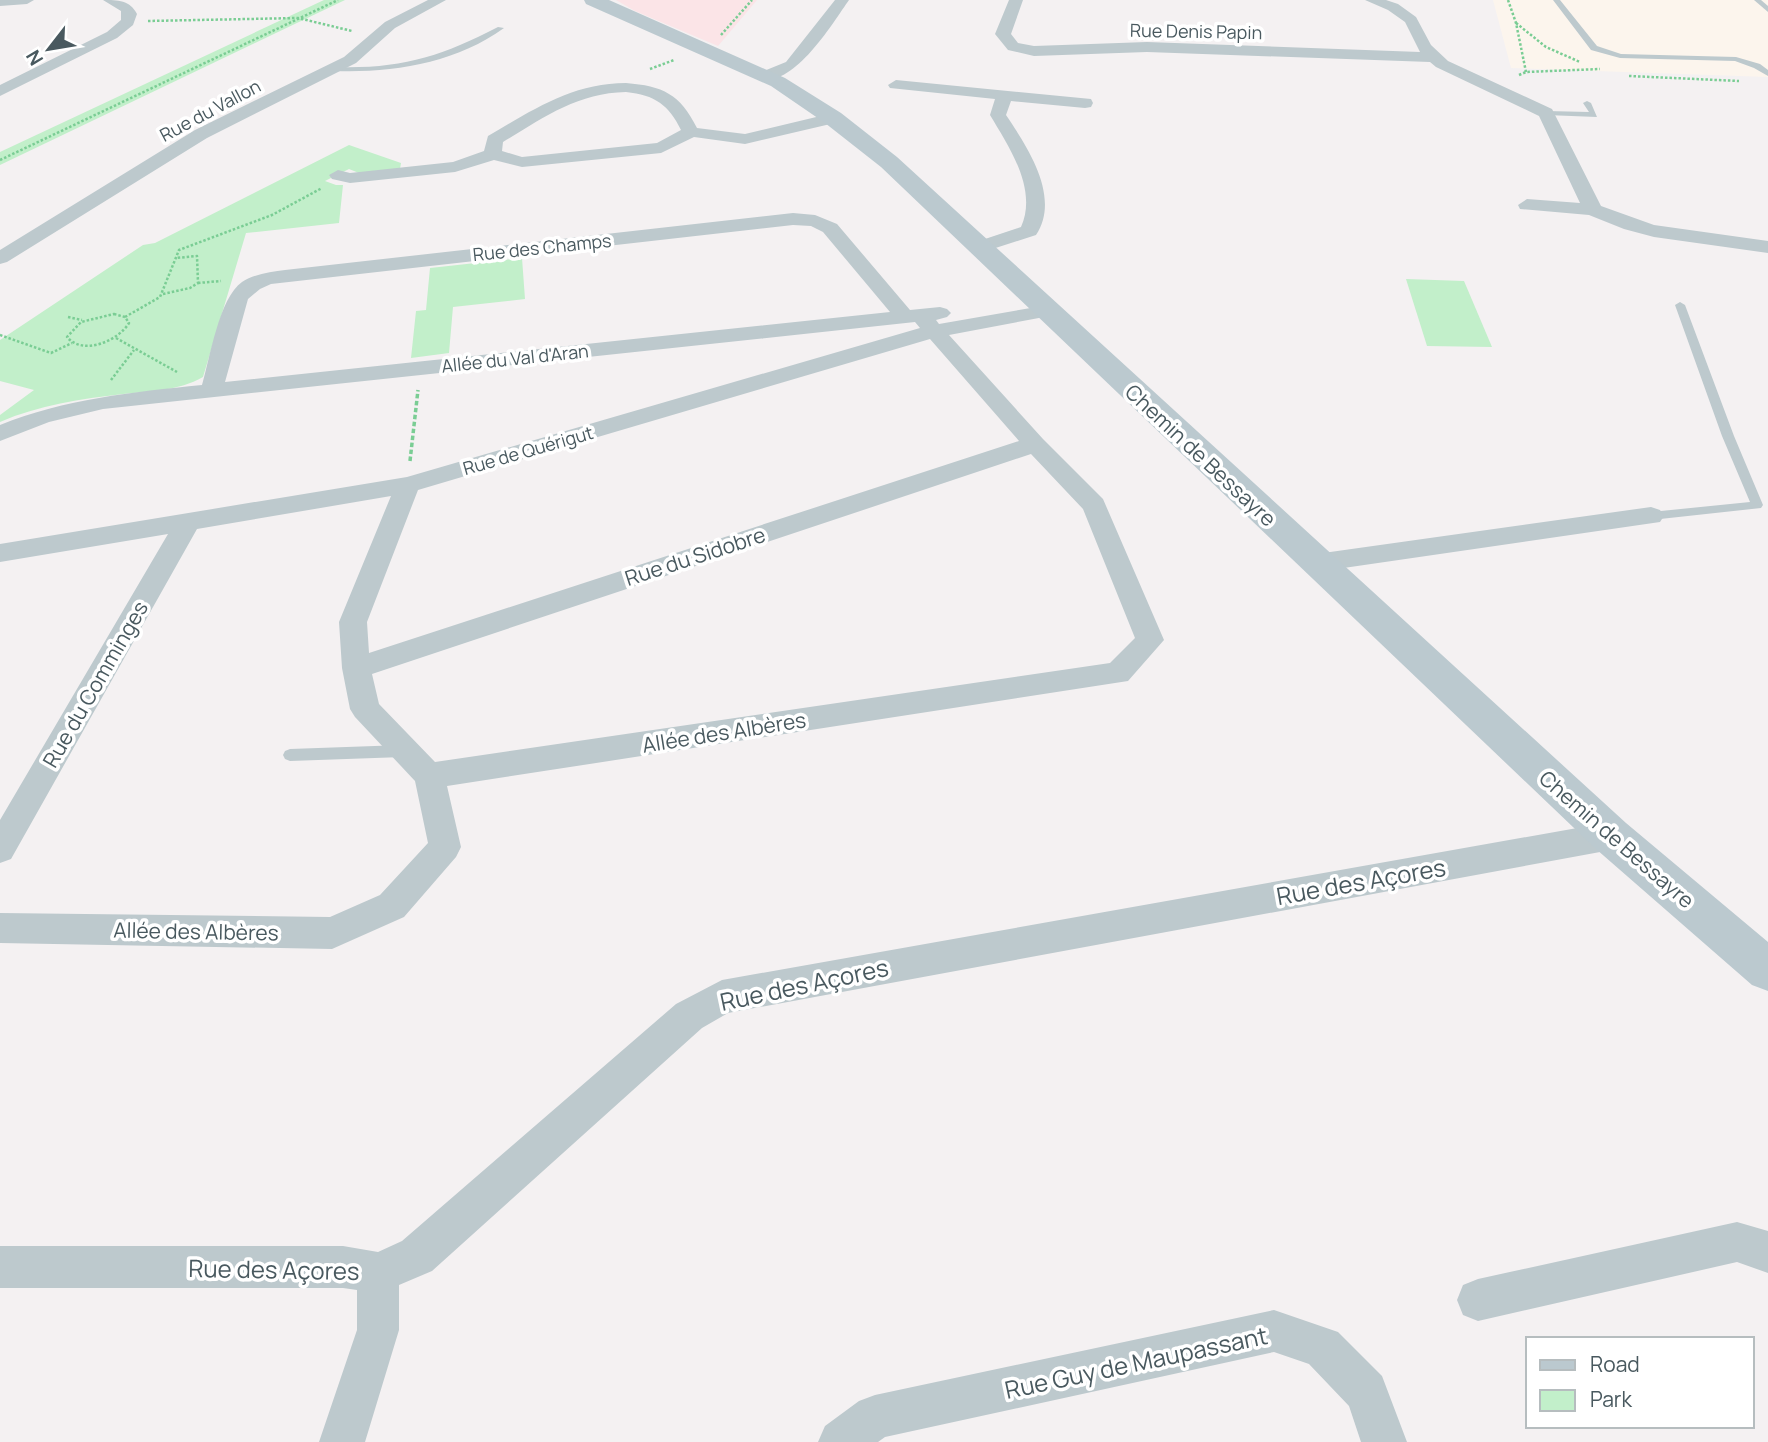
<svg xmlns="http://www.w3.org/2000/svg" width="1768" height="1442" font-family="Manrope,sans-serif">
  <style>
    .commercial { fill: #fcf5ed }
    .medical { fill: #fbe4e7 }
    .green { fill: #c2efca }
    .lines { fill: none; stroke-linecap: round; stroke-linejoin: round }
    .path-far1 { stroke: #7acd94; stroke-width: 2.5; stroke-dasharray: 2.5 2; stroke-linecap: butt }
    .path { stroke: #7acd94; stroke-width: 3.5; stroke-dasharray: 4.5 2.5; stroke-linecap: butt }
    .lane { fill: #bdc9cd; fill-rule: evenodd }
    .street { fill: #bdc9cd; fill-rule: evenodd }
    .secondary { fill: #bbc9cf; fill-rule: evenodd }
    .labels { text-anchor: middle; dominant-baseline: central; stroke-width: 7; stroke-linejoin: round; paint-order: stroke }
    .far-street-label { font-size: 18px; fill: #49595f; stroke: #fff }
    .street-label { font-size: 21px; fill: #49595f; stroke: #fff }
    .near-street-label { font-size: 24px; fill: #49595f; stroke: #fff }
  </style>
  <rect width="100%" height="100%" fill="#f4f1f2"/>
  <polygon class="commercial" points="1493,0 1768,0 1768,77 1511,68"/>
  <polygon class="medical" points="616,0 757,0 718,46 635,11"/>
  <g class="green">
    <polygon points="324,0 345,0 0,165 0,152"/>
    <path d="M349 145 401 163 400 169 359 173 349 169 325 181 336 185H343L339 223 246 233 203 377C178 391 151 391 123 394 81 399 39 405 0 422V415L34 390 0 381V340L143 245 155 243Z"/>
    <polygon points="522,258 525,299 453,307 449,353 411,358 416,311 426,310 430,268"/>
    <polygon points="1406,279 1464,281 1492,347 1427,346"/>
  </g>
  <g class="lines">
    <g class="path-far1">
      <polyline points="1508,0 1516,23 1526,72"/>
      <polyline points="148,21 298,18 352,31"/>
      <polyline points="1516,23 1546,47 1580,62"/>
      <polyline points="721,35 752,0"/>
      <polyline points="650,69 674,60"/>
      <polyline points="1519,75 1526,72 1600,69"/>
      <polyline points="1629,76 1739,81"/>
      <polyline points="0,160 338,0"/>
      <polyline points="198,283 221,281"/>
      <polyline points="163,294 190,288 198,283 197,256 176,258"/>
      <path d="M114 314 125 317 129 323C118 341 83 356 67 337L81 322Z"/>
      <polyline points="68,317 82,320"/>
      <polyline points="125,317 160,297 179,250 272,215 322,188"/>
      <polyline points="0,335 51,353 72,343"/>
      <polyline points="116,338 177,372"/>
      <polyline points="111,380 134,350"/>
    </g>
    <polyline class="path" points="410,461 418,390"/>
    <g class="lane">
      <polygon points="1553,0 1560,0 1597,46 1621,54 1736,57 1760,64 1768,70 1768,76 1754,68 1735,61 1620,58 1591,50"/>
      <polygon points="1754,0 1761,0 1768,6 1768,12"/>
      <path d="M498 27 504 28C456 63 393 73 335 71L331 69 335 67C401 69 440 57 498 27Z"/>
      <polygon points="1587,101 1591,103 1597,117 1546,115 1542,113 1546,111 1589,112 1583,103"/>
      <polygon points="1680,302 1685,305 1734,436 1763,505 1761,508 1651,520 1645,516 1651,512 1750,502 1722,436 1675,305"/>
      <polygon points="403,745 408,747 410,751 408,755 403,757 290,761 285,759 283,755 285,751 290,749"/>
    </g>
    <g class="street">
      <polygon points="0,0 34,0 27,4 0,6"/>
      <path d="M103 0C118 0 130 0 137 14L133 25 117 38 0 96V85L107 32 121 20V11Z"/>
      <polygon points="428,0 446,0 395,28 356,63 207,138 7,262 0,264 0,250 195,130 344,57 385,22"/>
      <path d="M835 0H849C832 24 794 88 759 79L757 76 759 73 786 62Z"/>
      <polygon points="1009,0 1023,0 1011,34 1018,43 1034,46 1147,42 1420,52 1405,22 1388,10 1365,0 1386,0 1398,4 1416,17 1431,45 1448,61 1552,109 1601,206 1654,225 1768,241 1768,253 1654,237 1624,229 1589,215 1520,209 1518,205 1527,199 1580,203 1539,116 1436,67 1430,62 1147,52 1034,56 1008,50 995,34"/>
      <path d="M896 80 1091 99 1093 103 1091 107 1085 108 1011 101 1006 115C1028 148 1061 197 1036 235L980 253 970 247 973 243 1021 227C1038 189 1009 147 990 115L995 99 890 88 888 85Z"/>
      <path d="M626 83C663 86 680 94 697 128L745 134 833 113 841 118 839 122 745 144 694 137 661 153 522 167 494 160 455 172 350 183 332 179 329 175 338 170 350 173 453 162 484 151 488 136C533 110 572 83 626 83ZM626 92C655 95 669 105 681 130L657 143 522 157 502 151 503 142C543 118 577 93 626 92Z"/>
      <path d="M793 213 815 215 837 224 910 310 940 307 947 309 951 313 947 317 936 320 939 324 1048 305 1055 307 1058 311 1055 315 949 335 1043 439 1103 499 1164 640 1128 681 447 786 461 847 456 857 404 917 332 949 0 943V913L330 917 380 895 428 843 415 781 355 717 350 709 342 668 339 622 391 496 197 529 11 859 0 863V820L168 534 0 562V544L407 477 920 328 915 322 103 409 49 422 0 441V425C65 399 132 392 202 385 210 358 219 298 242 282 254 274 271 272 285 270ZM793 225 811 226 823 232 890 312 225 382 248 299 260 289 271 284ZM930 339 1019 441 369 653 367 622 418 490ZM1031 454 1083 509 1135 638 1110 663 435 762 379 704 372 674Z"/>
      <polygon points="1651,507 1660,510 1664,516 1660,522 1316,572 1307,570 1303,563 1307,556 1316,554"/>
      <polygon points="1611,822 1622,826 1627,836 1622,846 1611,850 728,1013 702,1028 432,1271 399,1285 399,1330 365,1442 319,1442 357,1330 357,1290 343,1288 0,1288 0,1246 343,1246 378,1252 402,1241 676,1004 722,980"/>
      <polygon points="1737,1222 1768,1231 1768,1273 1737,1262 1478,1321 1463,1315 1457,1300 1463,1285 1478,1279"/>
      <polygon points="1274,1310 1338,1332 1382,1376 1407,1442 1361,1442 1349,1406 1309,1364 1274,1352 885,1437 878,1442 818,1442 825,1426 859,1401 875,1395"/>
    </g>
    <polygon class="secondary" points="584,0 609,0 785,78 841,113 897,157 1626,823 1768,942 1768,991 1752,985 1596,849 881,167 825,123 771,86 586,4"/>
  </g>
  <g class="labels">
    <g class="far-street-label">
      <text transform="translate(1196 31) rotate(1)">Rue Denis Papin</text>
      <text transform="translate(210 110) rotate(-28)">Rue du Vallon</text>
      <text transform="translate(542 247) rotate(-6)">Rue des Champs</text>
      <text transform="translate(515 358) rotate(-6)">Allée du Val d'Aran</text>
      <text transform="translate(528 450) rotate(-16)">Rue de Quérigut</text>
    </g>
    <g class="street-label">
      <text transform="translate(1201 455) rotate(43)">Chemin de Bessayre</text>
      <text transform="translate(695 556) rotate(-18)">Rue du Sidobre</text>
      <text transform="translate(95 684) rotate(-60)">Rue du Comminges</text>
      <text transform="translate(724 732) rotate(-9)">Allée des Albères</text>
      <text transform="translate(1617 839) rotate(41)">Chemin de Bessayre</text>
      <text transform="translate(196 931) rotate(1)">Allée des Albères</text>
    </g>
    <g class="near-street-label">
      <text transform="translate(1361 881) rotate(-10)">Rue des Açores</text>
      <text transform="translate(804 984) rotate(-12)">Rue des Açores</text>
      <text transform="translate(274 1269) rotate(1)">Rue des Açores</text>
      <text transform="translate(1136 1362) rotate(-12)">Rue Guy de Maupassant</text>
    </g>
  </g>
  <rect x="1526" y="1337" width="228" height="91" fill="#ffffff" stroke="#b6bdbf" stroke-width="2"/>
  <rect x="1540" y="1360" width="35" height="10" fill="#bbc9cf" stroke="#b6bdbf" stroke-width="2"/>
  <text x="1590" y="1372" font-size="21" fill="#49595f">Road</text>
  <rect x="1540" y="1390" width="35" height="21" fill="#c2efca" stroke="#b6bdbf" stroke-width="2"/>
  <text x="1590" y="1407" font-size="21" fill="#49595f">Park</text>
  <g transform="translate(49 49) rotate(239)" stroke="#ffffff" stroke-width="5" paint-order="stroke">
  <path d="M0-5L12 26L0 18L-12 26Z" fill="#49595f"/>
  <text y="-10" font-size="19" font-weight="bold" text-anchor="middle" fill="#49595f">N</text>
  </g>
</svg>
